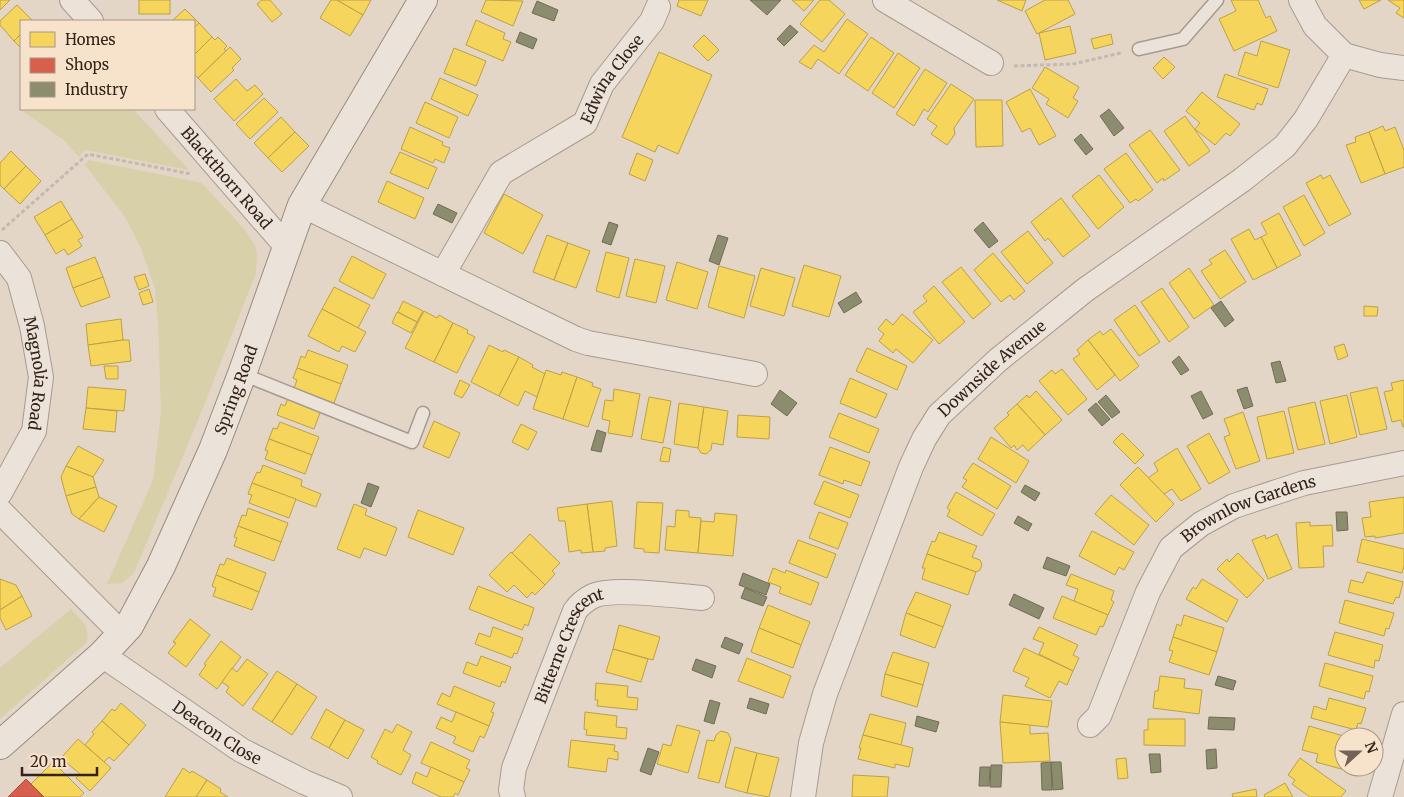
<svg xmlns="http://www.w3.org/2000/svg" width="1404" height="797" font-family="Merriweather,serif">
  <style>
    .green { fill: #d7d0a8 }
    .homes { fill: #f6d55c; stroke: #bca048 }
    .shops { fill: #d6604d; stroke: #a64e3e }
    .industry { fill: #8c8c6e; stroke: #726c55 }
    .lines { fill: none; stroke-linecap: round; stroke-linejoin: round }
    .lane-casing { stroke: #a79b91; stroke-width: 15 }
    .street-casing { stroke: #a79b91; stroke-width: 26 }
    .secondary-casing { stroke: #978b81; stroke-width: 30 }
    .path { stroke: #c3b9b0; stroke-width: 3; stroke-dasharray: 4 2.5; stroke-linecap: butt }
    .lane { stroke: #ebe3d9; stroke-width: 12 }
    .street { stroke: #ebe3d9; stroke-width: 24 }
    .secondary { stroke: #ebe3d9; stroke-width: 28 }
    .labels { text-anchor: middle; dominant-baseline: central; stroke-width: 5; stroke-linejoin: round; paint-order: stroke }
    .street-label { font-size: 16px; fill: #35231a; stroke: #f7e3cb }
  </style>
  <rect width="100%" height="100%" fill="#e3d6c7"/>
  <g class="green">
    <polygon points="21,109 133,109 189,170 85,150 79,157 64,140 21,110"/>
    <polygon points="89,160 202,183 244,229 255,245 257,254 256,273 199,418 134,573 122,583 107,584 153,480 161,412 158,321 155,289 141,248 125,217 85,165"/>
    <path d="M71 609C81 620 92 628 86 643L0 719V668Z"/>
  </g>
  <g class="homes">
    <polygon points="0,0 10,0 0,10"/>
    <rect x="139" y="0" width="31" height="14"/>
    <polygon points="262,0 270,0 282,14 272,22 257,4"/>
    <polygon points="331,0 337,0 363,15 350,36 320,18"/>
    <polygon points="337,0 371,0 363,15"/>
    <polygon points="486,0 523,1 513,26 481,12"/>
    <polygon points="679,0 708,0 701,16 677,6"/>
    <polygon points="792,0 814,0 804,11"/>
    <polygon points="820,0 829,0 845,14 822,42 800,24"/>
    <polygon points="997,0 1026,0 1022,11"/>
    <polygon points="1045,0 1068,0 1075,14 1037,34 1025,11"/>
    <polygon points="1231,0 1258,0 1266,18 1270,16 1277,31 1234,51 1219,19 1236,11"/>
    <polygon points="1359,0 1381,0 1364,9"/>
    <polygon points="1388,0 1404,0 1404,18 1396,13 1400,8"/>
    <polygon points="17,5 33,21 21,21 21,34 14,41 0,25 0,21"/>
    <polygon points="185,9 199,23 194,28 194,21 172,21"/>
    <polygon points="847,19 868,34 839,74 818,59 811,69 799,62 814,45 824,52"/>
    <polygon points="476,20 505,33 503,39 511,42 503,61 466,45"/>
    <polygon points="199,23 212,37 194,55 194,28"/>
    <polygon points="1070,26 1076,53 1045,60 1039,33"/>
    <polygon points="21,34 21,48 14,41"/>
    <polygon points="1111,34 1113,44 1094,49 1091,39"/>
    <polygon points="704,35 719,50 708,61 693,46"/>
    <polygon points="212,37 215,40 218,37 227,46 224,49 226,51 198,78 194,74 194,55"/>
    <polygon points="871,37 894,53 868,91 845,75"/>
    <polygon points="1261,41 1290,50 1278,88 1238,75 1245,52 1257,56"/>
    <polygon points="230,47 241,59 232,68 234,70 211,92 198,78"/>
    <polygon points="454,48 486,61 476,86 444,73"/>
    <polygon points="659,52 712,75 678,154 658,145 655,152 622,137"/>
    <polygon points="898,53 920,68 894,108 872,93"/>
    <polygon points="1164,57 1175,67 1163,79 1153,68"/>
    <polygon points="1045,67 1079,87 1073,98 1078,101 1068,118 1046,104 1049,99 1032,88"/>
    <polygon points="925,69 947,83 928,112 924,109 914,126 896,114"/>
    <polygon points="1225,74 1268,89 1262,105 1257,103 1254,110 1217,97"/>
    <polygon points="440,78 478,95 468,116 431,99"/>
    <polygon points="236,79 247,91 255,85 263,94 234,121 214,99"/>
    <polygon points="951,84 974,99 954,128 955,134 947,145 931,134 937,126 927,119"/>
    <polygon points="1030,89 1056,136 1039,145 1030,128 1022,132 1006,102"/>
    <polygon points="1202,92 1240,124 1230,136 1226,133 1215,145 1195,129 1200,123 1186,111"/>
    <polygon points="264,98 278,112 250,139 236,124"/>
    <polygon points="975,100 1002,100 1003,146 976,147"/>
    <polygon points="425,102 458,117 449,138 416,123"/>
    <polygon points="1185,116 1210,151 1189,166 1164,131"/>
    <polygon points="281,117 295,132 268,158 254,143"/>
    <polygon points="1383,126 1385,131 1395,127 1404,150 1404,167 1385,174 1369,132"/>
    <polygon points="410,127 443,142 442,145 450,148 444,163 435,159 433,163 401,149"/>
    <polygon points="1150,130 1180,170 1164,181 1163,178 1157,183 1129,145"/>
    <polygon points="295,132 309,146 282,172 268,158"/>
    <polygon points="1369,132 1385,174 1361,183 1346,145 1356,142 1355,137"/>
    <polygon points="11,151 26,166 4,189 0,185 0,163"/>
    <polygon points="400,152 437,168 428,189 390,173"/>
    <polygon points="637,153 653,160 645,181 629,174"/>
    <polygon points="1126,153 1153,190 1138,201 1136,199 1130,203 1104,169"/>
    <polygon points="26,166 41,181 20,204 4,189"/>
    <polygon points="1099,175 1124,207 1098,229 1072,196"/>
    <polygon points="1321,175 1323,179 1330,175 1351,214 1329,226 1306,183"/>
    <polygon points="387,181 424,198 415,219 378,202"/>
    <polygon points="504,194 543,215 523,254 484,233"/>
    <polygon points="1304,195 1325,233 1304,246 1283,207"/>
    <polygon points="1061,198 1090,236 1063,257 1048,238 1045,241 1031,222"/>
    <polygon points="61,201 72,219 45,235 34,217"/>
    <polygon points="1279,213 1301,255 1277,268 1261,237 1267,234 1261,223"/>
    <polygon points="72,219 83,237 78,240 82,246 68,255 64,249 56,254 45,235"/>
    <polygon points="1249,229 1255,240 1261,237 1277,268 1253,280 1231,239"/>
    <polygon points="1028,231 1053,263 1027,284 1001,252"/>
    <polygon points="547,235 568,243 554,280 533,272"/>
    <polygon points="568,243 590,251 576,288 554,280"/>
    <polygon points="1225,250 1246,282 1220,299 1201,271 1212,264 1209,260"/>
    <polygon points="606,252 629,258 619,298 596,291"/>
    <polygon points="993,253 1025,291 1014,300 1010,295 1001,302 974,270"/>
    <polygon points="352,256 386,274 373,299 339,281"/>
    <polygon points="95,257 103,277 73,288 66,268"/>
    <polygon points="635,259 665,266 656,303 626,296"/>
    <polygon points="677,262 708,272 697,309 666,300"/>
    <polygon points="804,265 841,276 829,317 792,306"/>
    <polygon points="719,266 755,276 744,318 708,307"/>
    <polygon points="961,267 991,304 973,319 942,282"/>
    <polygon points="761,268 795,278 784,316 750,306"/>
    <polygon points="1189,268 1214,305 1194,319 1169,283"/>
    <polygon points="145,274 149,286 139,290 134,277"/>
    <polygon points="103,277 110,297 81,307 73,288"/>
    <polygon points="934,286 965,322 939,344 913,312 927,301 923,296"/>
    <polygon points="334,287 370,305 358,328 322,309"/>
    <polygon points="1162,288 1189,327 1169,342 1141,302"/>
    <polygon points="149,289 153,302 143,305 139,293"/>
    <polygon points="403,301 423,311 417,322 398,312"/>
    <polygon points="1135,305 1160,342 1139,356 1114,320"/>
    <polygon points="1364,306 1378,307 1377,316 1364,316"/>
    <polygon points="322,309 366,332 355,352 342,346 339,352 308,336"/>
    <polygon points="424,311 437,318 439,315 453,323 434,362 405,348"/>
    <polygon points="397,312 417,322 411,333 392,323"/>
    <polygon points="902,314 933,340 913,363 896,349 893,353 879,341 884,334 878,329 886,319 893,325"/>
    <polygon points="121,319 123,340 88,345 86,324"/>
    <polygon points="453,323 468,330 467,333 475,337 457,373 434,362"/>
    <polygon points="1111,329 1139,366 1120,381 1088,340 1100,331 1103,335"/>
    <polygon points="123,340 129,340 131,361 91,366 88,345"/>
    <polygon points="1088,340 1115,375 1097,390 1073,359 1080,354 1077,350"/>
    <polygon points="1344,344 1348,356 1338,360 1334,347"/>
    <polygon points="489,345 503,352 504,350 519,357 499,396 471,382"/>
    <polygon points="867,348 907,366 897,390 856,371"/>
    <polygon points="308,350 348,365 341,384 297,368 301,356 305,358"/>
    <polygon points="519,357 533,365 532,367 545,374 537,397 525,391 518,406 499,396"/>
    <polygon points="104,366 118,366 118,379 106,379"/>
    <polygon points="297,368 341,384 334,403 294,388 297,380 293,378"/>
    <polygon points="1062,369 1087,399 1068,415 1039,381 1052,370 1055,374"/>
    <polygon points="546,370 561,375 562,372 577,377 563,419 533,409"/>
    <polygon points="577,377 593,383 592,386 601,389 588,427 563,419"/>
    <polygon points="850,378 887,394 876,418 840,403"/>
    <polygon points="460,380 470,385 462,398 454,394"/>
    <polygon points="1404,380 1404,427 1403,427 1401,420 1392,422 1384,392 1393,390 1391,383"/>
    <polygon points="88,387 126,390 124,411 86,408"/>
    <polygon points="1377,387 1387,429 1360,435 1350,393"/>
    <polygon points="614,389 640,394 632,437 608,433 610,421 602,419 605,400 613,401"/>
    <polygon points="1036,391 1062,420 1045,435 1017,404 1027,395 1029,398"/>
    <polygon points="1347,395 1357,437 1330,444 1320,401"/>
    <polygon points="649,397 671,401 663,443 641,439"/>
    <polygon points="288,398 321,410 314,429 277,415 281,404 285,406"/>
    <polygon points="1315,402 1325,444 1298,450 1288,408"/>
    <polygon points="679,403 704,407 698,448 674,444"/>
    <polygon points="1017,404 1045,435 1028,451 1023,445 1017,450 1014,445 1011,448 994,428 1009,415 1007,413"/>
    <polygon points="704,407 728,411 723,445 712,443 711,450 706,454 701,453 698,448"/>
    <polygon points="86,408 117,411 115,432 83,429"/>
    <polygon points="1284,411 1294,453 1267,459 1257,417"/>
    <polygon points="1243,412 1260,461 1236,469 1224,437 1230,435 1224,419"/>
    <polygon points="839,413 879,429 869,453 829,437"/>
    <polygon points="738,415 770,417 769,439 737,437"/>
    <polygon points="434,421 460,433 449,458 423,447"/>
    <polygon points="280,422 319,437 312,455 269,439 273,428 277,429"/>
    <polygon points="521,424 537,432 528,450 512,442"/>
    <polygon points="1122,433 1144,455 1135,464 1113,442"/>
    <polygon points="1209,433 1230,472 1209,484 1187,446"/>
    <polygon points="991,437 1029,461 1016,483 978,459"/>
    <polygon points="269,439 312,455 305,474 265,459 268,451 265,450"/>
    <polygon points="78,446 104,460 93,477 66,466"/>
    <polygon points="663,447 671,449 669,462 660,461"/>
    <polygon points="830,447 870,462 861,486 844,480 843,484 819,475"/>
    <polygon points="1177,448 1201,489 1181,501 1172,489 1164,494 1148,478 1158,471 1154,463"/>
    <polygon points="973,463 1011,486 997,509 962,487 967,480 963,478"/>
    <polygon points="263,465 302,480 301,486 321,494 316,507 252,483 257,472 260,473"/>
    <polygon points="66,466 93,477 96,487 66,496 61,477"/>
    <polygon points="1138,467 1174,504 1156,522 1120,485"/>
    <polygon points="824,481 859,495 850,518 814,504"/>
    <polygon points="252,483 296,499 289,518 249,503 252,495 248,494"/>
    <polygon points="96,487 99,497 79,519 72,514 66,496"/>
    <polygon points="956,492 995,514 982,536 947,516 950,510 947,508"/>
    <polygon points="1111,495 1149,525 1134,545 1095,514"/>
    <polygon points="99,497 117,506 104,532 79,519"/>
    <polygon points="1404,497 1404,533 1375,538 1375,536 1365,537 1362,518 1371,517 1369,502"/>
    <polygon points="612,501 617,546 605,548 605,551 593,552 587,504"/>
    <polygon points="637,502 663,503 659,553 644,552 644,549 634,548"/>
    <polygon points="354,504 367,509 365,515 397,528 386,556 364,548 360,558 337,549"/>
    <polygon points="587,504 593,552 581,553 581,550 569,552 565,521 559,521 557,508"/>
    <polygon points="248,508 288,523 281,542 238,526 242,515 246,516"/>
    <polygon points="418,510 464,528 453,555 408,537"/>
    <polygon points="676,510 689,511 689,517 701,518 698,553 665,550 667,526 675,527"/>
    <polygon points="819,512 848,523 838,549 809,538"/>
    <polygon points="715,513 737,515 733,556 698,553 701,521 714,522"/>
    <polygon points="1310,522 1310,526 1332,525 1333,546 1323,546 1324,567 1299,568 1296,523"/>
    <polygon points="238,526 281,542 274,561 234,546 237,538 234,537"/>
    <polygon points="1092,531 1134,552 1124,570 1119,567 1115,575 1079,556"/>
    <polygon points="939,532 977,546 972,557 980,560 982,565 980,570 976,572 927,554 932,541 935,542"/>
    <polygon points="530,534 560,563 552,571 555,574 545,585 512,553"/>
    <polygon points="1277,534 1292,569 1268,579 1252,540 1265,535 1266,539"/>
    <polygon points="1362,539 1404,549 1404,566 1402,573 1357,562"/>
    <polygon points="798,540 836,554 827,578 789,563"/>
    <polygon points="511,552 545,585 535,595 532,592 527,598 514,585 507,592 489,575"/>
    <polygon points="1238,553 1264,580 1247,598 1217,569 1227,559 1229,562"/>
    <polygon points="927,554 976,572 968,595 922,579 925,568 922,568"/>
    <polygon points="227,558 266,573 259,592 216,575 220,564 224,565"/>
    <polygon points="773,568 785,573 786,570 819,583 811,605 779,593 781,587 768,582"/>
    <polygon points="1367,572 1403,582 1399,598 1396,597 1393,604 1348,592 1351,580 1363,583"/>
    <polygon points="1071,574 1114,591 1111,600 1114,602 1108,615 1074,601 1078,589 1066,585"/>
    <polygon points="216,575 259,592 252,610 213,596 216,588 212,586"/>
    <polygon points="0,579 16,585 22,596 0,610"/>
    <polygon points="1202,579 1238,600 1227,622 1186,599 1193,587 1196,589"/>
    <polygon points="478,586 534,608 528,626 525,624 522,630 469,609"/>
    <polygon points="916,592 951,605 943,627 906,613"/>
    <polygon points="22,596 32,616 6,630 0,618 0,610"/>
    <polygon points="1062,596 1108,615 1103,627 1100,626 1096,635 1053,618"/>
    <polygon points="1345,600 1394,613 1389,629 1386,628 1384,636 1339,623"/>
    <polygon points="768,605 810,622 801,645 759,628"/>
    <polygon points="906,613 943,627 935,648 900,635"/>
    <polygon points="1184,615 1224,628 1217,652 1173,637 1177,624 1181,626"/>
    <polygon points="190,619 210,635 186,667 168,653 176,643 173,642"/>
    <polygon points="619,625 660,637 653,660 613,649"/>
    <polygon points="493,627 523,638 517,654 514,653 512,658 475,644 479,633 490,637"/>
    <polygon points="1039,627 1078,645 1073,655 1079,658 1073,671 1039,654 1044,643 1033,639"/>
    <polygon points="759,628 801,645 793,668 751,652"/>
    <polygon points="1335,632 1383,645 1379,661 1375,660 1374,668 1328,655"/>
    <polygon points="1173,637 1217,652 1209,675 1169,662 1173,651 1169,650"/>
    <polygon points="221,641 241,657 217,689 199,675 206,665 204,664"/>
    <polygon points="1024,648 1073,671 1067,685 1059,681 1050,698 1025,686 1029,678 1013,671"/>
    <polygon points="613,649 648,659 641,682 606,672"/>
    <polygon points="893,652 929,663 923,685 885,674"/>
    <polygon points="481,656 511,667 505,683 502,681 500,687 463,673 467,662 477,666"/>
    <polygon points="747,658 791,676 783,698 738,681"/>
    <polygon points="247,659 268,674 243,706 226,692 229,687 222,682 232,668 237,672"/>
    <polygon points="1325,663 1373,676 1369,692 1366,691 1364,699 1319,686"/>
    <polygon points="277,671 297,684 272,722 252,709"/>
    <polygon points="885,674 923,685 917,707 881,696"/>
    <polygon points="1160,676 1185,679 1184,688 1202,690 1199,714 1153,708 1155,691 1158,691"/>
    <polygon points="596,683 628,686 627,697 638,698 637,710 597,706 598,700 595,700"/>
    <polygon points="297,684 317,697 292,735 272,722"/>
    <polygon points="454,686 495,703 491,712 494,713 489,726 437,704 442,693 450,697"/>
    <polygon points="1003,695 1052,701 1048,727 1000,722"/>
    <polygon points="1329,698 1366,708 1361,724 1358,723 1356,730 1311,718 1314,706 1326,710"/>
    <polygon points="121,703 146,725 129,745 102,721 112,709 115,711"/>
    <polygon points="326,709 345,720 329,748 311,738"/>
    <polygon points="456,712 489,726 484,738 480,736 473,752 453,743 456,737 436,728 441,717 452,722"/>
    <polygon points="585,712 617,716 616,727 627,728 626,739 586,735 587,730 584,729"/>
    <polygon points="870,714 906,723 901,745 863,735"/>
    <polygon points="1148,719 1185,719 1185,746 1144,745 1144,730 1148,730"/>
    <polygon points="345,720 364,730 348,759 329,748"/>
    <polygon points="102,721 129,745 114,761 109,757 104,762 85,745 94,734 92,732"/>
    <polygon points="1000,722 1030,725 1030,734 1048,733 1050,761 1003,763"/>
    <polygon points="397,724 412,732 403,750 411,755 401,775 377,763 378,761 371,757 385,729 392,733"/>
    <polygon points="677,725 700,731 688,773 657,764 663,744 671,746"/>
    <polygon points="1309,726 1347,737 1344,737 1344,767 1346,767 1345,770 1316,762 1318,754 1302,750"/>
    <polygon points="721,731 728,733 731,739 719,783 698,778 707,740 714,741 716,735"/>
    <polygon points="863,735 913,748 909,767 895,764 895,768 858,759 861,748 859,748"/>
    <polygon points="78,739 111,768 90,791 76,778 80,774 61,758"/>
    <polygon points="571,740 615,745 614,751 618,752 618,760 608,758 606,772 568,767"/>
    <polygon points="431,742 470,760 466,768 470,770 464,782 421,763"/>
    <polygon points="735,747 757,753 747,793 725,787"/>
    <polygon points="757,753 779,758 769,797 747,793"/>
    <polygon points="1126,758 1128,778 1118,779 1116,759"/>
    <polygon points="1300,758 1346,791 1341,797 1310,797 1292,784 1295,780 1288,775"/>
    <polygon points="53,762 84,793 80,797 44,797 31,784"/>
    <polygon points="431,767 464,782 458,795 455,793 453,797 441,797 412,783 416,772 427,777"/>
    <polygon points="183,768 190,773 192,771 207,780 196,797 165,797"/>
    <polygon points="853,775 889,777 887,797 852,797"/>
    <polygon points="207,780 221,789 220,792 228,797 196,797"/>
    <polygon points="1285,783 1293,797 1265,797 1264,795"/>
    <polygon points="1256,789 1257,797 1233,797 1232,794"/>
  </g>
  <polygon class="shops" points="26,779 44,797 8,797"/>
  <g class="industry">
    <polygon points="750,0 781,0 767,15"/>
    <polygon points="537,1 558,10 554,21 532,13"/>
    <polygon points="790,25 798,32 784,46 777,39"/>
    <polygon points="520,32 537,39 533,49 516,42"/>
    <polygon points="1109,109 1124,128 1114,136 1100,116"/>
    <polygon points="1081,134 1093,149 1086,155 1074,140"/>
    <polygon points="438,204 457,213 452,223 433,214"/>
    <polygon points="609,222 618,225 611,245 602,242"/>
    <polygon points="983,222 998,241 989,248 974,230"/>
    <polygon points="718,235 728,238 719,265 709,261"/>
    <polygon points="856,292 862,302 844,313 838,303"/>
    <polygon points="1221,301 1234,320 1225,327 1211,308"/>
    <polygon points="1179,356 1189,370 1181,375 1172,362"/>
    <polygon points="1280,361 1286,381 1276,383 1271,363"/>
    <polygon points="1247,387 1253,406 1244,409 1237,390"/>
    <polygon points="780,390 797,403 787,416 771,404"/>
    <polygon points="1201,391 1213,414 1203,419 1191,396"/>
    <polygon points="1106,395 1120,412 1112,418 1098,402"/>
    <polygon points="1096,403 1110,419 1102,426 1088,410"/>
    <polygon points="597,430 606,433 601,452 591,450"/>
    <polygon points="368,483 379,487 371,507 361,503"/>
    <polygon points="1025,485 1040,493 1035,501 1021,492"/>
    <polygon points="1336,512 1347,512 1348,530 1337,531"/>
    <polygon points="1018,516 1032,524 1028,531 1014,523"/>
    <polygon points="1047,557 1070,566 1066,576 1043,568"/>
    <polygon points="743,573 770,584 766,595 739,585"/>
    <polygon points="745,588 767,597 763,606 741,598"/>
    <polygon points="1014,594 1044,608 1039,619 1009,605"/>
    <polygon points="725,637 743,644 739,654 721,647"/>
    <polygon points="696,659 716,666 712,678 692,670"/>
    <polygon points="1218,676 1236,681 1233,690 1215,685"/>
    <polygon points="750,698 769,704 766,714 747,708"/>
    <polygon points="710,700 720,703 714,724 704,721"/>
    <polygon points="917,716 939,722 936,732 915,726"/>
    <polygon points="1209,717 1235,718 1234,730 1208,729"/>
    <polygon points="648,748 659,752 651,775 640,771"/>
    <polygon points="1216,749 1217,768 1207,769 1206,750"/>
    <polygon points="1149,754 1160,754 1161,772 1151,773"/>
    <polygon points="1051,762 1061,762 1063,789 1053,790"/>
    <polygon points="1051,762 1052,790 1042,790 1041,763"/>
    <polygon points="991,765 1002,765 1001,787 990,787"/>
    <polygon points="980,767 990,767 989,786 979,786"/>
  </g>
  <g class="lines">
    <defs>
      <g id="lane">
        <polyline points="1139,49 1183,39 1217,0"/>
        <polyline points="242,374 412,442 423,413"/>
      </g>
      <g id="street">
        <polyline points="72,0 91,21"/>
        <polyline points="885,0 991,63"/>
        <polyline points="1301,0 1315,26 1344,55 1380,65 1404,68"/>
        <path id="s1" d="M167 109 287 247"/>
        <polyline points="302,205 576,339 588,343 755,374"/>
        <path id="s2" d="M0 253 19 278 32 326 41 377 34 431 0 493"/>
        <path id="s3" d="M443 274 501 173 585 123 602 84 652 21 658 7"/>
        <polyline points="0,511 123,635"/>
        <path id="s4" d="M102 655 241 750 304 782 340 797"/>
        <path id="s5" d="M1090 725 1099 716 1148 592 1171 548 1201 524 1234 506 1304 483 1404 463"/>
        <path id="s6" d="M513 797 511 790 514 768 575 611C580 604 585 600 593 596 612 587 678 596 702 598"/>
        <path id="s7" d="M803 797 811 743 825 694 911 467 924 439 939 415 998 360 1085 290 1242 180 1285 146 1306 119 1344 55"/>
        <polyline points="1380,797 1404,714"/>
      </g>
      <g id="secondary">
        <path id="s8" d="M0 745 102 655 129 626 161 566 213 450 242 374 302 205 423 0"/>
      </g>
    </defs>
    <use href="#lane" class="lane-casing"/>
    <use href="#street" class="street-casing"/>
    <use href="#secondary" class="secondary-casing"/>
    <g class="path">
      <polyline points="1014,66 1073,64 1121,53"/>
      <polyline points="2,230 88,154 191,174"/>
    </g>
    <use href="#lane" class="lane"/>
    <use href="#street" class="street"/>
    <use href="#secondary" class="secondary"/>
  </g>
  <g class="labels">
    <g class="street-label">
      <text stroke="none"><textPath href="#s3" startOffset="266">Edwina Close</textPath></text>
      <text stroke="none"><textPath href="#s1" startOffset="91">Blackthorn Road</textPath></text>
      <text stroke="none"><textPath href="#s7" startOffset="478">Downside Avenue</textPath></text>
      <text stroke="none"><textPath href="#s2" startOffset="129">Magnolia Road</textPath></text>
      <text stroke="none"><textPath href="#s8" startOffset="435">Spring Road</textPath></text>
      <text stroke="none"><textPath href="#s5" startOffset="284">Brownlow Gardens</textPath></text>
      <text stroke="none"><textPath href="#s6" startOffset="166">Bitterne Crescent</textPath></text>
      <text stroke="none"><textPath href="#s4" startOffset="139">Deacon Close</textPath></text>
    </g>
  </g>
  <rect x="20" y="20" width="175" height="90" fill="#f7e3cb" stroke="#a99684"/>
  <rect x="30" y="32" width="25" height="15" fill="#f6d55c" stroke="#a99684"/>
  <text x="65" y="45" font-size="15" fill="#35231a">Homes</text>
  <rect x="30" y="58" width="25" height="15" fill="#d6604d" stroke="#a99684"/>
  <text x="65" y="70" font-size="15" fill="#35231a">Shops</text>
  <rect x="30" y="82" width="25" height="15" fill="#8c8c6e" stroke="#a99684"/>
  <text x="65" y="95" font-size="15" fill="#35231a">Industry</text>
  <g transform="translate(1359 752) rotate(69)"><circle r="24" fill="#f7e3cb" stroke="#a99684"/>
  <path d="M0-4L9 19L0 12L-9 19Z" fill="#726257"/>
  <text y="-8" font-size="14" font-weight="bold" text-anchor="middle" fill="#35231a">N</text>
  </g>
  <path d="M22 767v8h75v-8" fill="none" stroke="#35231a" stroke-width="2.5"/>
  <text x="30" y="767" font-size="15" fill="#35231a" stroke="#f7e3cb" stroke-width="4" paint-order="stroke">20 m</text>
</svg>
